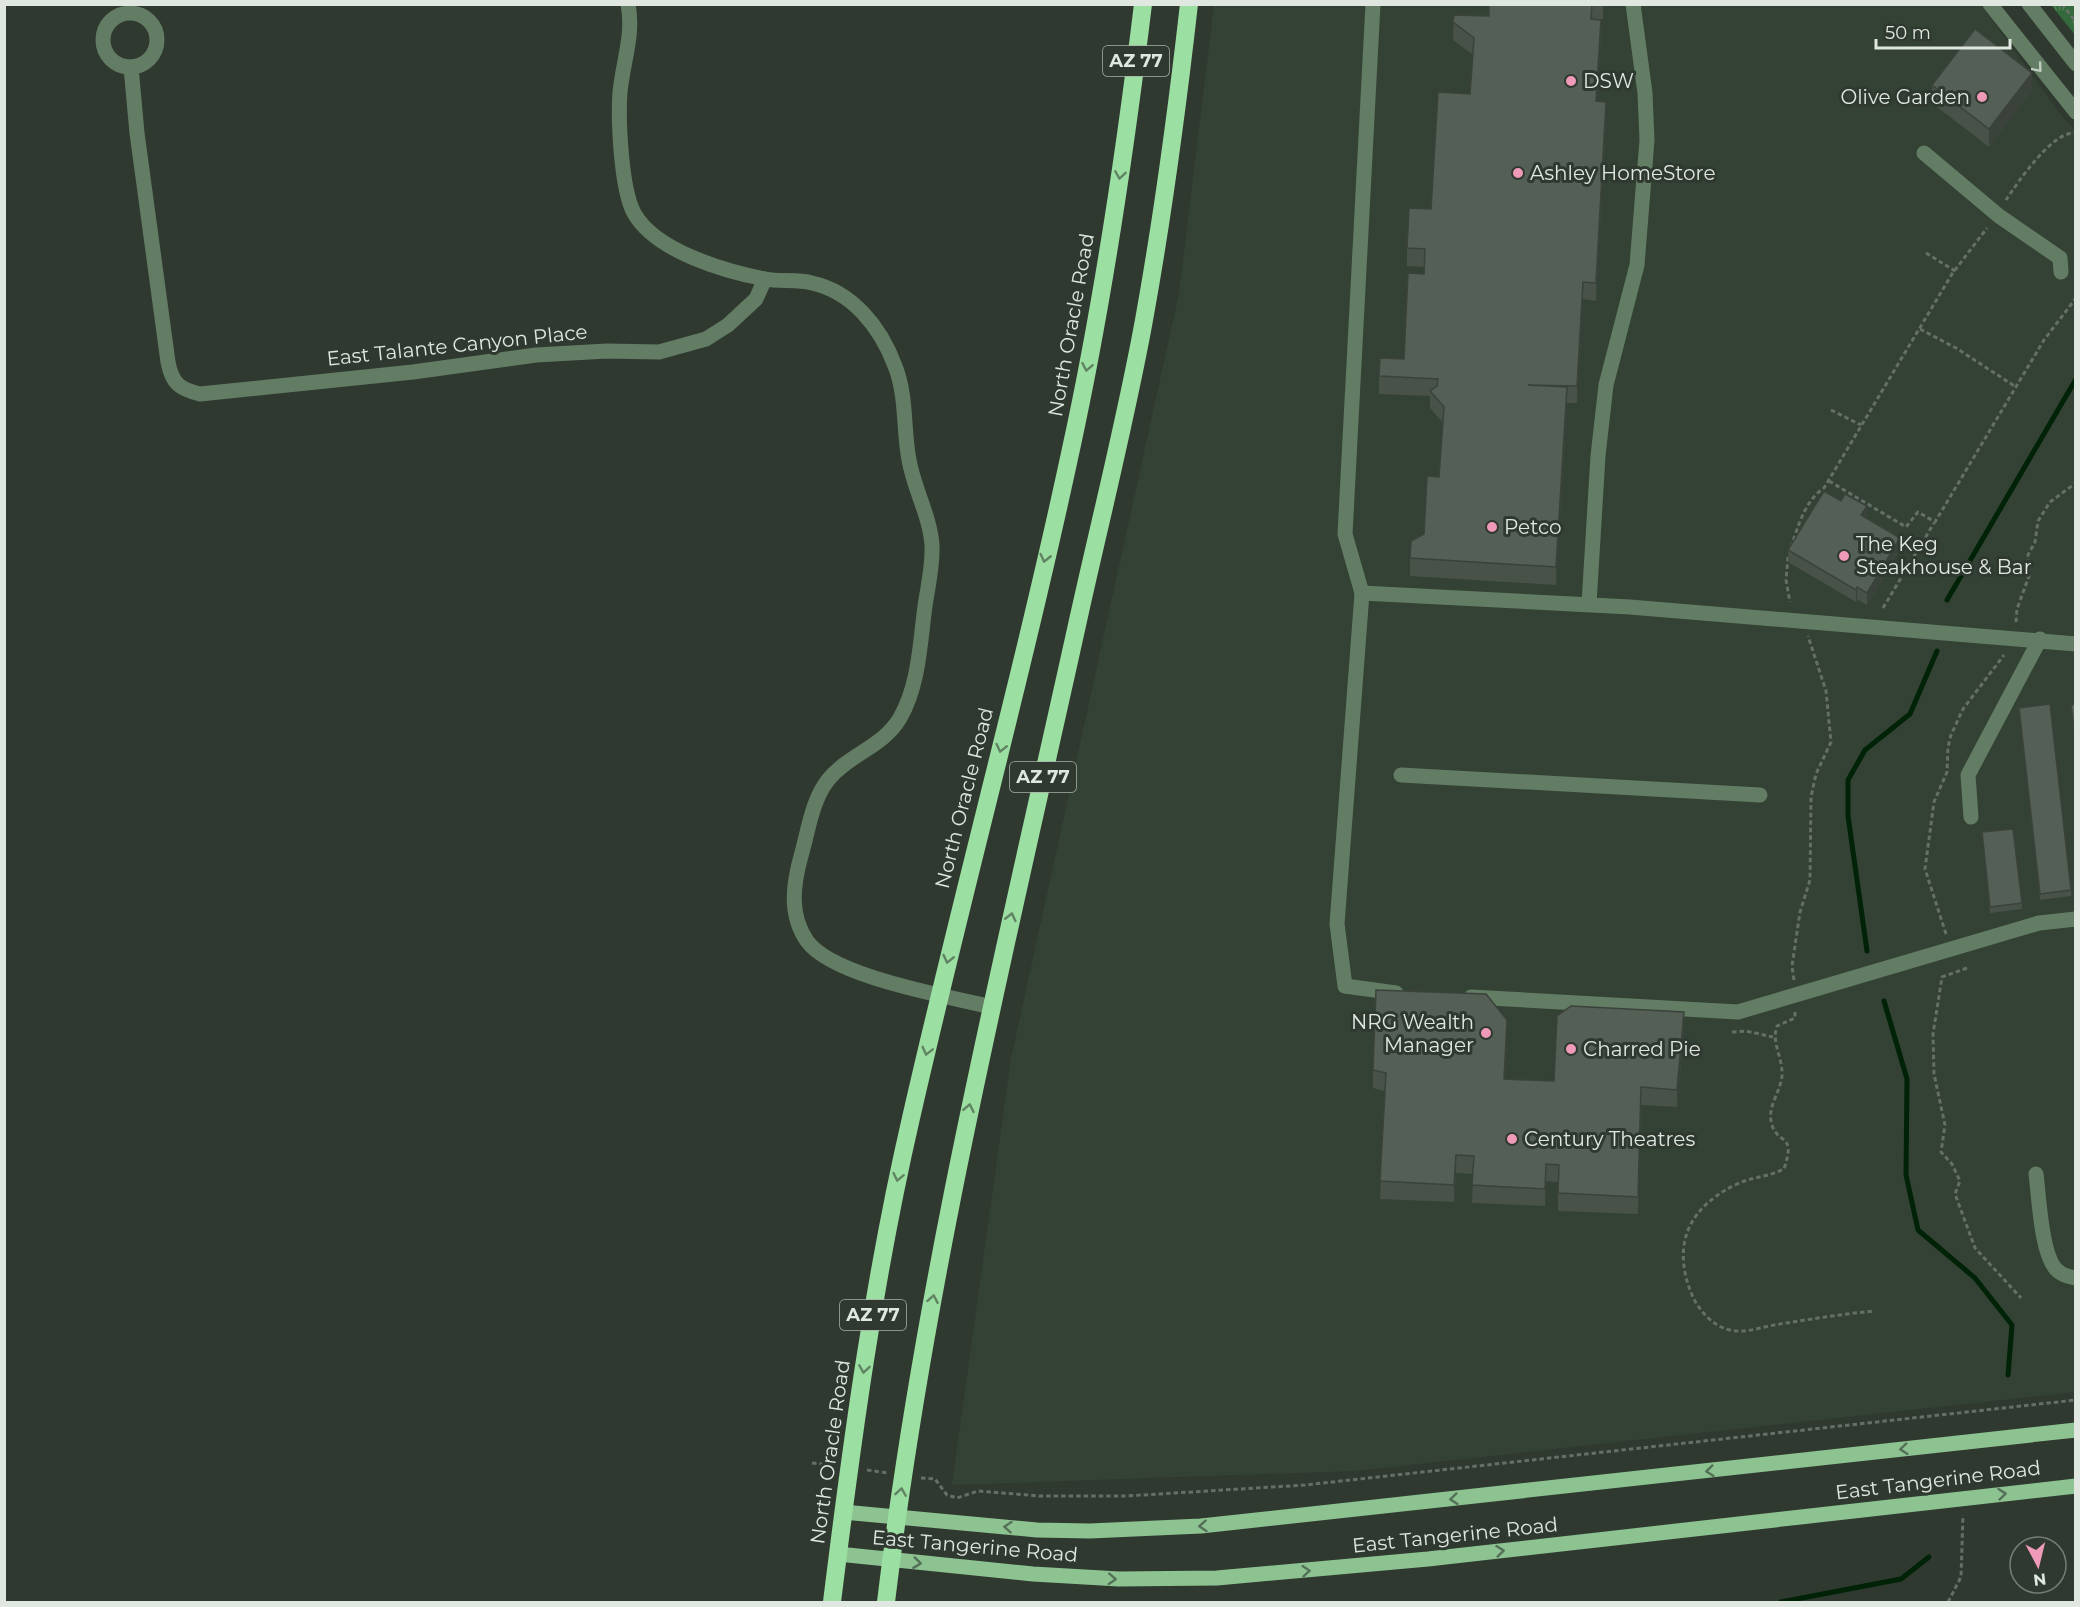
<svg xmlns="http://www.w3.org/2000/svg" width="2080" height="1607" font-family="Montserrat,sans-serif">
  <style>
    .built { fill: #334234 }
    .grass { fill: url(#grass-tufts) }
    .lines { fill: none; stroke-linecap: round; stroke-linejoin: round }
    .stream { stroke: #002206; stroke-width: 5 }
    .path { stroke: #666f67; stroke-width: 3; stroke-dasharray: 4.5 3; stroke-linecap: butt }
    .minor { stroke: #637d65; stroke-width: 15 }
    .major { stroke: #8cc391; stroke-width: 15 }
    .highway { stroke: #9cdfa2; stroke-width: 18 }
    .wall { fill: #485249 }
    .shaded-wall { fill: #3b423c }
    .building { fill: #545f55; stroke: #3b423c; stroke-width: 1.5 }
    .oneway { stroke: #c1ccc1 }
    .oneway2 { stroke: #608463 }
    .oneway3 { stroke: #547057 }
    .poi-dot { fill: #ef9ab8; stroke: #2f3930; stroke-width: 2 }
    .labels { text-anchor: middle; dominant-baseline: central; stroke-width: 6; stroke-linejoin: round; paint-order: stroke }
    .shield { fill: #2f3930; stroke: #abb2ab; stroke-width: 1.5 }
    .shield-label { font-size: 18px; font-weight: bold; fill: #e0e6e0 }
    .poi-label { font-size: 20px; fill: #e0e6e0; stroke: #2f3930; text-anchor: start }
    .street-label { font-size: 20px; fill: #e0e6e0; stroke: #2f3930 }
  </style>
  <defs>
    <pattern id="grass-tufts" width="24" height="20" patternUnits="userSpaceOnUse" patternTransform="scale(1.5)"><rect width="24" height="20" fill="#34693b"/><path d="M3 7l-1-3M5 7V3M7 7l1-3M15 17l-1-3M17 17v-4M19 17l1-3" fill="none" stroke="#517e57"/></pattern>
  </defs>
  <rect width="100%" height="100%" fill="#2f3930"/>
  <polygon class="built" points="1214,5 1981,5 2064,119 2075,129 2075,1392 1354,1471 952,1485 1011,1058 1179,293"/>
  <polygon class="grass" points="2051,5 2075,5 2075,35"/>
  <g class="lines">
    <g class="stream">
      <polyline points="1947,600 2076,379"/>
      <polyline points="1867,951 1848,816 1848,780 1865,750 1910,714 1937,651"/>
      <polyline points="1884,1001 1907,1079 1906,1175 1918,1230 1975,1278 2012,1325 2008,1375"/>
      <polyline points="1781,1602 1901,1579 1929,1557"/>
    </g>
    <g class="path">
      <polyline points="2062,4 2076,22"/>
      <path d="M2006 200C2018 182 2053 130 2076 133"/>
      <polyline points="1926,253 1955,271"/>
      <polyline points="1920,329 1956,348 2016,387"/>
      <polyline points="1831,410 1861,425"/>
      <polyline points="1829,481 1906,527 1918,512 1935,522 2044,340 2076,298"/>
      <path d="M1791 547C1798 527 1805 500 1824 488L1952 274 1987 228"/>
      <polyline points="1788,557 1786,580 1790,602"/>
      <polyline points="1883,608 1934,523"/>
      <polyline points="2016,622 2017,609 2029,576 2028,555 2035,542 2038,521 2050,502 2076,483"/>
      <polyline points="1946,934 1925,869 1934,802 1947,772 1948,747 1951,735 1963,709 2004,655"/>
      <polyline points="1967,968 1942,977 1933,1034 1934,1074 1945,1125 1941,1152 1952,1164 1960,1181 1955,1194 1975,1248 2021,1298"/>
      <polyline points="1794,980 1792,966 1800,912 1810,880 1811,797 1816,774 1831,742 1826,691 1808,636"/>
      <path d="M1795 1012V1018L1777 1026C1771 1043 1783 1057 1782 1076 1781 1090 1768 1106 1771 1121 1776 1147 1797 1130 1784 1169 1768 1177 1752 1177 1737 1184 1691 1206 1672 1241 1690 1290 1696 1307 1711 1326 1730 1330 1746 1334 1764 1326 1780 1324 1811 1319 1843 1314 1874 1311"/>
      <polyline points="1732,1032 1746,1031 1773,1037"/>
      <polyline points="812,1463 831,1465"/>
      <polyline points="867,1470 888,1473"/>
      <polyline points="921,1478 935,1479 947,1495 957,1498 978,1491 1040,1496 1126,1496 1305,1485 2076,1400"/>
      <polyline points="1948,1602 1961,1577 1963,1515"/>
    </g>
    <g class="minor">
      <path d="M628 4C634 35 623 61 620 92 618 120 621 189 634 213 655 251 724 271 765 279 780 282 797 279 812 283 853 292 881 328 895 366 907 396 903 429 909 460 914 489 930 516 932 545 933 565 928 586 925 606 920 643 919 685 900 718 883 747 849 754 828 780 812 800 808 832 801 856 793 885 789 915 807 941 833 977 947 996 991 1007"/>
      <polyline points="1373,4 1345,534 1362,593 1337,924 1345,986 1396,993"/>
      <polyline points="1990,4 2076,112"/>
      <polyline points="2029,4 2076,64"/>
      <circle cx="130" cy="40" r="27"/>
      <path d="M131 67 137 133 168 362C172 383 179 389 200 394L413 372 536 355 607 351 659 352 706 339 728 325 756 299 765 279"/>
      <polyline points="1924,153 1999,216 2060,258 2061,272"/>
      <polyline points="1362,593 1630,607 2076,644"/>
      <polyline points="1589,604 1598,456 1606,385 1637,265 1647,140 1645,93 1633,4"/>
      <polyline points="1401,775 1760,795"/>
      <polyline points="1971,817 1968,775 2040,639"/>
      <polyline points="1471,997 1738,1012 2039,923 2076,919"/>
      <path d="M2036 1174C2039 1195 2041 1258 2058 1271 2062 1275 2070 1277 2076 1278"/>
    </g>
    <g class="major">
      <polyline points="843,1512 1037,1530 1090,1531 1201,1526 2076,1430"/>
      <polyline points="838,1554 1033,1574 1119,1579 1217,1578 1428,1559 2076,1486"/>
    </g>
    <g class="highway">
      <path d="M832 1602C852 1440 874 1278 911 1118 962 894 1023 673 1071 449 1103 302 1125 153 1143 4"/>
      <path d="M886 1602C926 1269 1007 943 1079 616 1101 517 1126 419 1144 320 1163 215 1177 110 1189 4"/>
    </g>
  </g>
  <g class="wall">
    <polygon points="1489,4 1603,4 1603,19 1592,19 1601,37 1597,101 1606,119 1596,301 1583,299 1577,403 1567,403 1556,585 1410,576 1410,558 1424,534 1439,477 1443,423 1430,408 1430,396 1379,394 1379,376 1404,359 1424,274 1424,267 1407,266 1407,248 1431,209 1470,94 1473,55 1453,40 1454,15 1489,16"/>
    <polygon points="1932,85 2032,90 1989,147 1932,103"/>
    <polygon points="1867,518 1900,549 1867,605 1857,599 1856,602 1788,562 1788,550"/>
    <polygon points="2019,708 2071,890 2071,896 2040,900"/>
    <polygon points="1982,832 2022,903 2022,909 1990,913"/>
    <polygon points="1684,1030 1677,1107 1641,1105 1638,1214 1558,1211 1558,1182 1546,1181 1545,1206 1472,1203 1473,1174 1456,1173 1454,1202 1380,1199 1385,1091 1373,1088 1373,1070 1507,1038 1505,1079 1554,1081"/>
  </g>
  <g class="shaded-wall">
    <polygon points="1601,20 1601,37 1596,119 1596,101"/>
    <polygon points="2032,73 2032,90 1989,147 1989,129"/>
    <polygon points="1606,102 1606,119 1596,301 1596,283"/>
    <polygon points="1583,282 1583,299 1577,403 1577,386"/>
    <polygon points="1567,387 1567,405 1556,585 1556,567"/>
    <polygon points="1867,506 1867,518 1861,515"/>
    <polygon points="1900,538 1900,549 1867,605 1867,593"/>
    <polygon points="1857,587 1857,599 1856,602 1856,590"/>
    <polygon points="1684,1012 1684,1030 1677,1107 1677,1090"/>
    <polygon points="1507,1020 1507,1038 1504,1097 1504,1079"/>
    <polygon points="1641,1087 1641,1105 1638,1214 1638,1197"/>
    <polygon points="1456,1155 1456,1173 1454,1202 1454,1185"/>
    <polygon points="1546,1164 1546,1181 1545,1206 1545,1189"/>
  </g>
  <g class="building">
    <polygon points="1489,4 1592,4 1591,19 1601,20 1596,101 1606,102 1596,283 1583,282 1577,386 1528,385 1567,387 1556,567 1410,558 1411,541 1424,534 1427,476 1439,477 1444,407 1430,391 1437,386 1438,379 1379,376 1380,358 1404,359 1408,273 1424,274 1425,249 1407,248 1409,208 1431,209 1438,92 1470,94 1474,38 1453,22 1454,15 1489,16"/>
    <polygon points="1975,29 2032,73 1989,129 1932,85"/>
    <polygon points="1824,491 1841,501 1845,494 1867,506 1861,515 1900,538 1867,593 1857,587 1856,590 1788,550"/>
    <polygon points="2050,704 2071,890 2040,894 2019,708"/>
    <polygon points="2076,704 2076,743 2071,705"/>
    <polygon points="2013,829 2022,903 1990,907 1982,832"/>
    <polygon points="1376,990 1486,994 1507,1020 1504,1079 1554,1081 1557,1016 1571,1006 1684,1012 1677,1090 1641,1087 1638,1197 1558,1193 1559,1165 1546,1164 1545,1189 1472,1185 1474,1156 1456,1155 1454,1185 1380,1181 1386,1073 1373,1070"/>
  </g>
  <defs><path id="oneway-chevron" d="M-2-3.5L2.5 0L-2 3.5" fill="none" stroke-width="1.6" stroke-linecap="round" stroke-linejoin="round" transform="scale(1.5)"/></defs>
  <use class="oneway" href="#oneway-chevron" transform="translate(2038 68) rotate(50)"/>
  <g class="oneway2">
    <use href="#oneway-chevron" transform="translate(1120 175) rotate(99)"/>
    <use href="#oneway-chevron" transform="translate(1087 367) rotate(101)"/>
    <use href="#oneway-chevron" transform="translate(1045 558) rotate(103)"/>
    <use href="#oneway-chevron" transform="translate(1001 748) rotate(103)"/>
    <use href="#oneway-chevron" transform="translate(1011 917) rotate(-77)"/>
    <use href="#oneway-chevron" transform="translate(948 959) rotate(103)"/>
    <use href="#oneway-chevron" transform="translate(927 1051) rotate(104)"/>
    <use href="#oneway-chevron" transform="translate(969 1108) rotate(-79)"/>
    <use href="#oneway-chevron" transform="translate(898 1177) rotate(102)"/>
    <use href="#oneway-chevron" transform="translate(933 1299) rotate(-80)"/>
    <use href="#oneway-chevron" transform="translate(864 1369) rotate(99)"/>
    <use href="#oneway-chevron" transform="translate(901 1492) rotate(-81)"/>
  </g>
  <g class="oneway3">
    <use href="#oneway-chevron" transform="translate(1904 1449) rotate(174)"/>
    <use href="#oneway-chevron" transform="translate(1710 1471) rotate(174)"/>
    <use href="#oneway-chevron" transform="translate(2002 1494) rotate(-6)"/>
    <use href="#oneway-chevron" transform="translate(1454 1499) rotate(174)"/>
    <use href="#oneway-chevron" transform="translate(1203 1526) rotate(176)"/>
    <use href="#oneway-chevron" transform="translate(1008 1527) rotate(-175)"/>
    <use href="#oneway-chevron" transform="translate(1500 1551) rotate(-6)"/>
    <use href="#oneway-chevron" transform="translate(917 1563) rotate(7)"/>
    <use href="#oneway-chevron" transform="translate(1306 1571) rotate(-5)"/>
    <use href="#oneway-chevron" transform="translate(1112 1579) rotate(3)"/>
  </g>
  <g class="poi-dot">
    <circle cx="1571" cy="81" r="6"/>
    <circle cx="1982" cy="97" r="6"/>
    <circle cx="1518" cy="173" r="6"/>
    <circle cx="1492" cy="527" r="6"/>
    <circle cx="1844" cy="556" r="6"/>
    <circle cx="1486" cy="1033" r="6"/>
    <circle cx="1571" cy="1049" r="6"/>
    <circle cx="1512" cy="1139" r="6"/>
  </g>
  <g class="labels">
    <g class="shield">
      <rect x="1103" y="46" width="66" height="30" rx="4.5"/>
      <rect x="1010" y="762" width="66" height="30" rx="4.5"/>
      <rect x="840" y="1300" width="66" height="30" rx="4.5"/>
    </g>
    <g class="shield-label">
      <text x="1136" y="61">AZ 77</text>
      <text x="1043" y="777">AZ 77</text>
      <text x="873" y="1315">AZ 77</text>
    </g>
    <g class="poi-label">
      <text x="1583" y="81">DSW</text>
      <text x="1970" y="97" text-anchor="end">Olive Garden</text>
      <text x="1530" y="173">Ashley HomeStore</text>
      <text x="1504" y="527">Petco</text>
      <text x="1856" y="544">The Keg<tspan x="1856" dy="23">Steakhouse &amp; Bar</tspan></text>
      <text x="1474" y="1022" text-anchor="end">NRG Wealth<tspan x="1474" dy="23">Manager</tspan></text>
      <text x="1583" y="1049">Charred Pie</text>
      <text x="1524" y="1139">Century Theatres</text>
    </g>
    <g class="street-label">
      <text transform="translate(1071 325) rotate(-80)">North Oracle Road</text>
      <text transform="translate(457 345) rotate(-6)">East Talante Canyon Place</text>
      <text transform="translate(964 798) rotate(-76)">North Oracle Road</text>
      <text transform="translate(830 1452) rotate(-82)">North Oracle Road</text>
      <text transform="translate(1938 1480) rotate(-7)">East Tangerine Road</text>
      <text transform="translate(1455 1535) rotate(-6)">East Tangerine Road</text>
      <text transform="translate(975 1546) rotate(5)">East Tangerine Road</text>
    </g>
  </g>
  <rect width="2080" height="1607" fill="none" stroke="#e0e6e0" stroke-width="12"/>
  <g transform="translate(2038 1565) rotate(173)"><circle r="28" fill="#2f3930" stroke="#767e76" stroke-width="1.5"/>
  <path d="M0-4.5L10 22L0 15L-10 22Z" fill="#ef9ab8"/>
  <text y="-9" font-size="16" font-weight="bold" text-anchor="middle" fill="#e0e6e0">N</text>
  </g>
  <path d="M1876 39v9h134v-9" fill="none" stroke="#e0e6e0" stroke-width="3"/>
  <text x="1885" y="39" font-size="18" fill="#e0e6e0" stroke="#2f3930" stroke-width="4.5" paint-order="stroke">50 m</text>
</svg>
